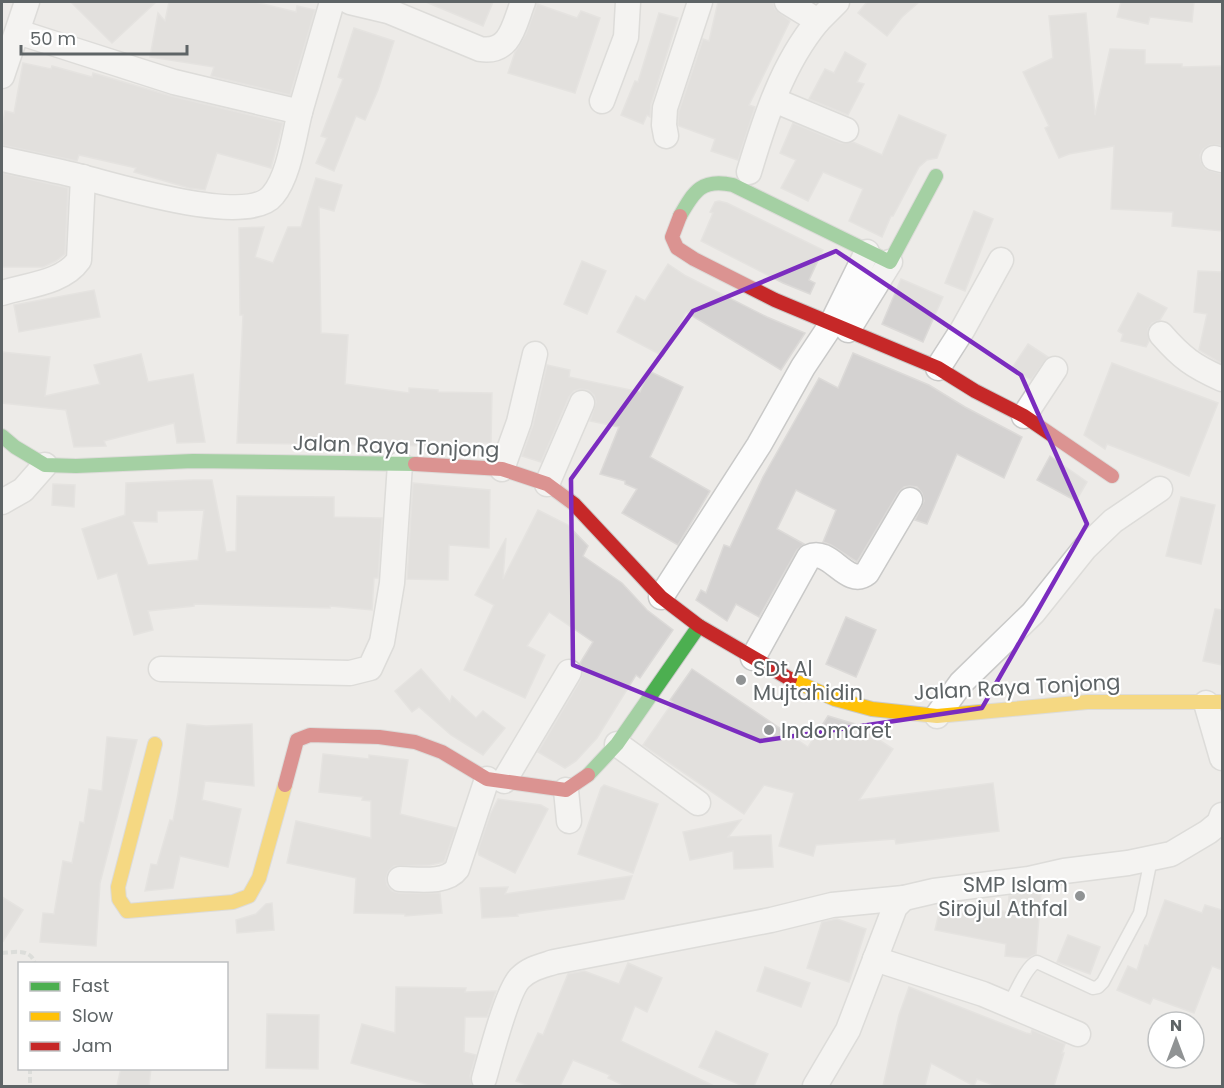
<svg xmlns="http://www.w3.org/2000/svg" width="1224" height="1088" font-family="Poppins,sans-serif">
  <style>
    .building { fill: #d4d2d1; stroke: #dcdad8; stroke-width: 1.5; fill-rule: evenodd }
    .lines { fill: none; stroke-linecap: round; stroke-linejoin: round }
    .lane-casing { stroke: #c9c9c8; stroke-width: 15 }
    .street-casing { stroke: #c9c9c8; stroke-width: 27 }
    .fast-casing { stroke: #c9c9c8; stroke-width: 16 }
    .slow-casing { stroke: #c9c9c8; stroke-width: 16 }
    .jam-casing { stroke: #c9c9c8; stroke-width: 16 }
    .path { stroke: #c8cdc9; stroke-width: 4; stroke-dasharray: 6 3; stroke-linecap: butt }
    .lane { stroke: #fcfcfc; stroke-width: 12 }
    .street { stroke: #fcfcfc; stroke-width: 24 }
    .fast { stroke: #4caf50; stroke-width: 14 }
    .slow { stroke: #ffc107; stroke-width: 14 }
    .jam { stroke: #c62828; stroke-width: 14 }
    .marked { fill: none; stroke: #7b2cbf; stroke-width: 4.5; stroke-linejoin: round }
    .poi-dot { fill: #909394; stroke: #fff; stroke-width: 2 }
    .labels { text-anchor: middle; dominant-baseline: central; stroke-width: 4.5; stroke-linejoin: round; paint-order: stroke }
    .street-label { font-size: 21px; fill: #5e6466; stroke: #fff }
    .poi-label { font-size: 21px; fill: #5e6466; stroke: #fff; text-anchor: start }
  </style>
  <rect width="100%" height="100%" fill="#edebe8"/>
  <g class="building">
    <polygon points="71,2 156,2 112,43"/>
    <polygon points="169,2 255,2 296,12 297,6 315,10 290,95 211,76 214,67 150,57 158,13 165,21"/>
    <polygon points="426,2 493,2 483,26"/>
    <polygon points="718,2 773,2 775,9 790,21 749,105 755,107 738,160 711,151 715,139 679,126 678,124 679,111 703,39 709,41"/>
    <polygon points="867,2 919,2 902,17 887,36 858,13"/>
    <polygon points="1121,2 1194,2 1192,22 1150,17 1148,24 1117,17"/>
    <polygon points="537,4 577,18 581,11 600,18 575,93 508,73 515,52 526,34"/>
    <polygon points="659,13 678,18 651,104 650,117 647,115 643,124 621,115 635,81 638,82"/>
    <polygon points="1086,13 1095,115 1110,49 1145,50 1145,64 1182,64 1182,67 1222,66 1222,145 1210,145 1203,149 1200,155 1201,162 1205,169 1222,174 1222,231 1172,226 1173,212 1111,209 1114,146 1069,154 1059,158 1045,128 1049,126 1023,72 1053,58 1049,16"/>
    <polygon points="354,28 394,41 378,90 365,120 356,116 334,171 316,163 327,138 321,136 343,79 338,77"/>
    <polygon points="845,52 866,64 857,82 864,84 848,115 809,99 825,69 834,73"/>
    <polygon points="23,63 51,69 52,66 92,77 93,73 171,96 283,123 271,168 217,153 205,190 189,188 134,172 136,168 79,155 77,161 2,145 2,127 5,111 14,113"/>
    <polygon points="899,115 946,135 937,158 927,160 919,167 893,216 891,216 882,237 849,221 863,189 823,172 808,201 781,188 796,160 780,153 793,123 841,143 853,142 882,155"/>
    <polygon points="2,173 68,188 65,254 56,261 43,267 2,267"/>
    <polygon points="316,178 342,185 334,211 319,207 321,333 348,335 345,384 409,393 409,388 438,390 438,392 492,393 491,443 435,442 434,446 237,443 243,315 240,315 239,228 264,227 255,257 273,263 288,227 301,227"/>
    <polygon points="719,201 727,203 823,250 809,280 815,283 810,294 783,283 701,241 713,213 710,212 715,202"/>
    <polygon points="974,211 993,219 965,291 945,283"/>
    <polygon points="582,261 606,271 587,314 564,304"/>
    <polygon points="668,264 686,276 767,317 805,333 781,370 686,312 663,356 617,332 636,296 645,301"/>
    <polygon points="1198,271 1222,272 1222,364 1199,350 1207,314 1194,312"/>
    <polygon points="901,279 943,297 923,342 882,324"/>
    <polygon points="94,290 100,317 19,332 14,305"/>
    <polygon points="1138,293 1167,308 1160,320 1152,323 1148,329 1149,341 1146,347 1121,341 1123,334 1118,331"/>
    <polygon points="1028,344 1048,357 1031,380 1012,368"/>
    <polygon points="2,352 50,357 45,396 100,384 94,365 141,354 148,382 193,374 205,442 177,443 174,423 104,441 106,446 74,447 66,410 2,403"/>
    <polygon points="853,353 929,385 965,407 1022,437 1004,478 957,454 927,524 915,520 924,501 922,493 917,487 910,486 904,487 898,493 857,562 831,545 823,542 836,510 796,490 777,529 804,544 797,550 759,617 736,604 727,621 696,600 701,590 706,593 724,545 730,547 763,477 819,378 838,388"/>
    <polygon points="1112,363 1218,403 1189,476 1107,444 1105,449 1084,435"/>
    <polygon points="547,365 570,370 569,377 640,392 649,371 683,387 650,457 710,491 678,545 622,513 637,489 625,484 625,481 600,474 619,427 590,421 596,402 594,395 588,390 580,389 574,391 569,397 541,462 522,456 533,425"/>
    <polygon points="1050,456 1087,482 1076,501 1037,480"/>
    <path d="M193 480H212L226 552 236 551 237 496 334 497V517L382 518 378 578H374L372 610 330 606V608L194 604V606L148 611 153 630 134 635 117 573 98 579 82 529 125 515 126 483ZM204 510 198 560 148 565 132 521 157 522V511Z"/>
    <polygon points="413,483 490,490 489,548 449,545 448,580 407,579"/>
    <polygon points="53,484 75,485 74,507 52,505"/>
    <polygon points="1181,497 1215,505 1201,564 1166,556"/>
    <polygon points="538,510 568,525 588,546 583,556 622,583 647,610 673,630 640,678 636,675 597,738 576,761 565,768 538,752 581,679 583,672 580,663 593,642 549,612 527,646 545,655 525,698 464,670 494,605 475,595 506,538 503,579"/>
    <polygon points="1215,609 1222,610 1222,665 1203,661"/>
    <polygon points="846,617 876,630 856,677 826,664"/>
    <polygon points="421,669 450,702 452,696 476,718 483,711 505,728 483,755 451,735 419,707 412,712 395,691"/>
    <polygon points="692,669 808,747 828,716 855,724 893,749 859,800 993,783 999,831 896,844 895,839 816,845 813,856 779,846 794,793 764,785 744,814 643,745 673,702 670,700"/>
    <polygon points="187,724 206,726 252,724 254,786 205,781 202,800 241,809 228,867 180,856 173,888 145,891 151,864 157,865 170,820 173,821 178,794"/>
    <polygon points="107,737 137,740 100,883 96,946 40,942 43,913 54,914 63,861 72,863 80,822 84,823 89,789 102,791"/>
    <polygon points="323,754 369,759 369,755 377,756 408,760 400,814 456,828 444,862 430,865 394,866 388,872 386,879 387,885 392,891 399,893 440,893 442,913 405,916 405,914 354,913 356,878 287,863 296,821 371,838 371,801 362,800 363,797 319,792"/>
    <polygon points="604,785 658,804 633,873 578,854 601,788"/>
    <polygon points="498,799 541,805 548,809 515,873 479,855 478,850 490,815"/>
    <polygon points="741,820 728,837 771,835 773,867 734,869 733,851 690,860 683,832"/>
    <polygon points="632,876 624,899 517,914 518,916 482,918 480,888 508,887 505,894"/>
    <polygon points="1034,892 1041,893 1036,954 1028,958 1005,956 1006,944 935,930 941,904 961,902 1008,912 1009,896"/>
    <polygon points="2,897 23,910 2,943"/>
    <polygon points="1165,900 1202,913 1205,905 1222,910 1222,970 1212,966 1194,1013 1153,998 1150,1004 1117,990 1128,966 1137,970 1145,945 1148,946"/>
    <polygon points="272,903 274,930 237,933 236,920 256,914 266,904"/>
    <polygon points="837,919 866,929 849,982 807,968 822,922"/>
    <polygon points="1068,935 1100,947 1090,974 1057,962"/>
    <polygon points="628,963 662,978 647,1012 635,1006 621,1041 714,1086 625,1086 608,1078 610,1075 573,1060 560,1086 529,1086 516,1081 538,1033 543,1035 568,974 584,971 619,984"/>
    <polygon points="765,967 810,983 801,1007 757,991"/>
    <polygon points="396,987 466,988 465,992 496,991 487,1017 465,1017 464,1052 476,1055 470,1076 472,1086 433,1086 351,1063 362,1024 395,1033"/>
    <polygon points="909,987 1026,1033 1031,1034 1032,1030 1065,1044 1062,1053 1064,1053 1054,1086 996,1086 977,1079 974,1086 931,1063 925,1086 883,1086 899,1015"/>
    <polygon points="267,1014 319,1015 318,1069 266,1068"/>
    <polygon points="716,1031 768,1054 754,1086 743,1086 699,1067"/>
    <polygon points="121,1068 151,1068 149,1086 117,1086"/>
  </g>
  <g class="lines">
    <defs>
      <path id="lane" d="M1009 1004C1016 993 1026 966 1037 962L1093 988 1098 987 1103 982 1140 913 1151 859"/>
      <g id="street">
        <path d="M350 2 388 11 480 49C511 54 514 24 523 2"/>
        <polyline points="787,2 818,21 837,2"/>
        <polyline points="18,32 174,82 300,112 332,2"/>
        <polyline points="2,76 27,2"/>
        <polyline points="774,100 846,130"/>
        <polyline points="602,101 626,37 628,2"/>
        <polyline points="666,136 664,125 665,108 700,2"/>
        <polyline points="1214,158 1222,160"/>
        <path d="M2 159C28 165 55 170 82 177 118 186 248 227 273 195 289 176 294 136 300 112"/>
        <path d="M749 172C765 119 782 64 818 21"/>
        <path d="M2 293C27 285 63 283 79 260L83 177"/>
        <polyline points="848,330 890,262"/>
        <path d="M1161 334C1182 358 1193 366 1222 379"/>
        <polyline points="938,368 963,329 1001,260"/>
        <polyline points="1024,416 1055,369"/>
        <polyline points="502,469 519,422 535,354"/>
        <polyline points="547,484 582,403"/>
        <polyline points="2,502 23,490 45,465"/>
        <polyline points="661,597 759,445 803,367 831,325 867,252"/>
        <path d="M753 658 809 557C830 546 847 589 867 573L910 500"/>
        <polyline points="161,669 350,673 370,668 382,642 392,583 400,464"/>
        <polyline points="1206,703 1222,758"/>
        <polyline points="937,716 961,683 1033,613 1085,548 1113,521 1160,489"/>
        <polyline points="617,744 698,803"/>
        <polyline points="504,781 569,672"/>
        <polyline points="566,790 569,821"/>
        <path d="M400 879C417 879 446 884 457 869L487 779"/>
        <polyline points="875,959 983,994 1078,1034"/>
        <path d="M484 1079C490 1058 507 991 520 978 530 968 542 966 554 962L771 920 832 905 904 898"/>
        <polyline points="815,1086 848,1030 895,907 904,898 934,891 1029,879 1064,871 1128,863 1171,854 1208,832 1219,823 1222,815"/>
      </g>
      <g id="fast">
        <path d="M680 216C694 191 702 178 733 185L890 262 936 176"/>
        <polyline points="2,436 15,447 45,465 76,466 193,461 415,464"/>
        <polyline points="588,775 617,744 699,626"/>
      </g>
      <g id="slow">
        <polyline points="790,679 835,699 872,709 937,716 1087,702 1222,702"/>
        <polyline points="155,744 118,887 119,899 127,911 233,902 249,896 259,878 285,785"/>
      </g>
      <g id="jam">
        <polyline points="680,216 672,237 677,248 694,259 775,300 938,368 975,391 1024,416 1112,476"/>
        <polyline points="415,464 502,469 547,484 574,504 661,597 699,626 790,679"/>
        <polyline points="285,785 297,740 310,735 379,737 415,742 442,752 487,779 566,790 588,775"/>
      </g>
    </defs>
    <use href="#lane" class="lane-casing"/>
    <use href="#street" class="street-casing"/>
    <use href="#fast" class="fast-casing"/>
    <use href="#slow" class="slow-casing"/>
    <use href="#jam" class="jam-casing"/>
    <g class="path">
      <path d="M2 953C15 952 31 948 35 964"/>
      <polyline points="30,1068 30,1086"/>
    </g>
    <use href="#lane" class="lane"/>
    <use href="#street" class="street"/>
    <use href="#fast" class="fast"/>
    <use href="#slow" class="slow"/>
    <use href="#jam" class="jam"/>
  </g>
  <path d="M0 0H1224V1088H0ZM836 251 1021 375 1087 524 982 708 760 741 573 665 571 479 693 311Z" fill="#edebe8" fill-opacity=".55" fill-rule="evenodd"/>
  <path class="marked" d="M836 251 1021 375 1087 524 982 708 760 741 573 665 571 479 693 311Z"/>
  <g class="poi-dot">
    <circle cx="741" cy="680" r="6"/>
    <circle cx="769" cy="730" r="6"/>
    <circle cx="1080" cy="896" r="6"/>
  </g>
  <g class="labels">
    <g class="street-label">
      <text transform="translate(396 446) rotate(2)">Jalan Raya Tonjong</text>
      <text transform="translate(1017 687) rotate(-3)">Jalan Raya Tonjong</text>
    </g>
    <g class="poi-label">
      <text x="753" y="668">SDt Al<tspan x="753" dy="24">Mujtahidin</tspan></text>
      <text x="781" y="730">Indomaret</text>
      <text x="1068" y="884" text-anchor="end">SMP Islam<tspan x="1068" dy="24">Sirojul Athfal</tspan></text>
    </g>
  </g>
  <rect width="1224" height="1088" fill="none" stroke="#5e6466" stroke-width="6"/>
  <rect x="18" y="962" width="210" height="108" fill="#ffffff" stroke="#bfc1c2" stroke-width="1.5"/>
  <rect x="30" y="982" width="30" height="9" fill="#4caf50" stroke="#bfc1c2" stroke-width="1.5"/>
  <text x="72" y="992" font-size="18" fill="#5e6466">Fast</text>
  <rect x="30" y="1012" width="30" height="9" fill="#ffc107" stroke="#bfc1c2" stroke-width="1.5"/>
  <text x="72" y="1022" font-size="18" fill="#5e6466">Slow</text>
  <rect x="30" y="1042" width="30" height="9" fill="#c62828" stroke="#bfc1c2" stroke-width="1.5"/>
  <text x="72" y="1052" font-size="18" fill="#5e6466">Jam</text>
  <g transform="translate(1176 1040)"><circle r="28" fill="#ffffff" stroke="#bfc1c2" stroke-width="1.5"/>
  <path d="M0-4.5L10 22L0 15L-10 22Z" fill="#909394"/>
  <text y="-9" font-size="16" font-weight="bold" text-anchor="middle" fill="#5e6466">N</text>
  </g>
  <path d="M21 45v9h166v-9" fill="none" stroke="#5e6466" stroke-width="3"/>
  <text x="30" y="45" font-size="18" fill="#5e6466" stroke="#ffffff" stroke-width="4.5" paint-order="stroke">50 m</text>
</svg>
